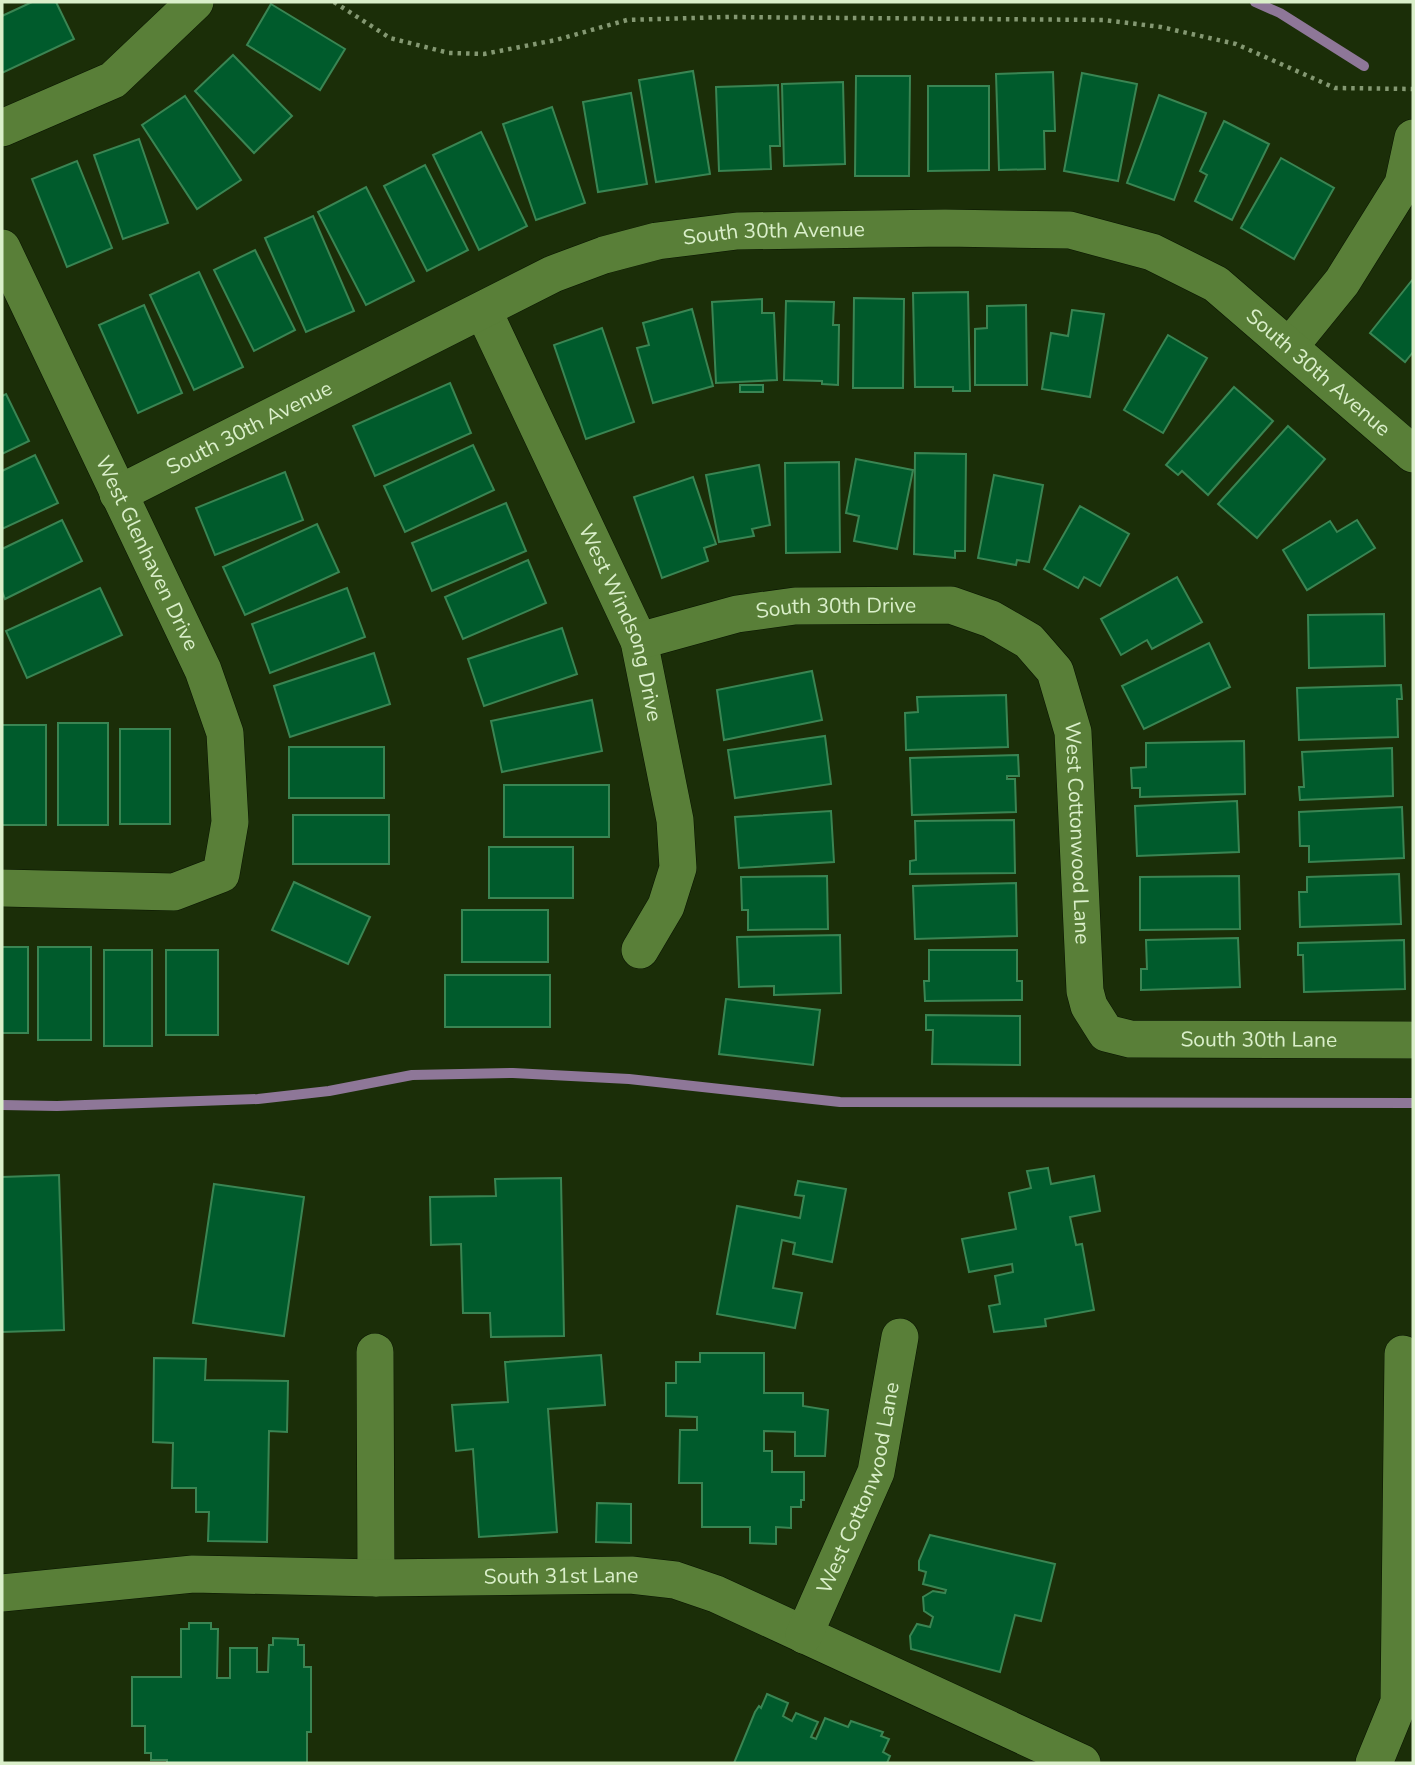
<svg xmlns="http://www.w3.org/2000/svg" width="1415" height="1765" font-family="'Nunito Sans',sans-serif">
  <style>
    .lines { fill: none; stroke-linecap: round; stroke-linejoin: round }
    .stream { stroke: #8e7798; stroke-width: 10 }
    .building { fill: #005b2c; stroke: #3a8553; stroke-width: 2 }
    .minor-casing { stroke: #091402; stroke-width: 38 }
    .path { stroke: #849872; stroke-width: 4.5; stroke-dasharray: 3.5 5; stroke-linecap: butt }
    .minor { stroke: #597f38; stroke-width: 37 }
    .labels { text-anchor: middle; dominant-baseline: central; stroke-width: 7; stroke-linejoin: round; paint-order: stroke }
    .street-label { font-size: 21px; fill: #daefca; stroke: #1b2e08 }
  </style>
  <rect width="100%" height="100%" fill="#1b2e08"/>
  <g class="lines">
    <g class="stream">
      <polyline points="1255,2 1280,13 1364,66"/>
      <polyline points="2,1105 57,1106 258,1099 329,1091 412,1075 513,1073 629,1079 840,1102 1413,1103"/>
    </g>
  </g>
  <g class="building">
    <polygon points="32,2 56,2 74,39 2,73 2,16"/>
    <polygon points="271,4 345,49 320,90 247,45"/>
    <polygon points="233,55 292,116 254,153 195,91"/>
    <polygon points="693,71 710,174 656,182 639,80"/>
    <polygon points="1053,72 1055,131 1044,131 1045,169 999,170 996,74"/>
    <polygon points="1082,73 1137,84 1118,181 1064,171"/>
    <polygon points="856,76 910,76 909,176 855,176"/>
    <polygon points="843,82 845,164 784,166 782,84"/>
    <polygon points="778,85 780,146 770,146 771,169 719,171 716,87"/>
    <polygon points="928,86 989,86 989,170 928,171"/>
    <polygon points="631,93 647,184 598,192 583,102"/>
    <polygon points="1159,95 1206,113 1174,200 1127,183"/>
    <polygon points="185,96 241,180 197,209 142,125"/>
    <polygon points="552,107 585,203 536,220 503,124"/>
    <polygon points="1224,121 1269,144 1232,220 1195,201 1207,175 1200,171"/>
    <polygon points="481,132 527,226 479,250 433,155"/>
    <polygon points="139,139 168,223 123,239 94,155"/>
    <polygon points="1281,158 1334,188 1294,259 1241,228"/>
    <polygon points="77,161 112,248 67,267 32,179"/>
    <polygon points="425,165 468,250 427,271 384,186"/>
    <polygon points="366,187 414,281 366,305 318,212"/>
    <polygon points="313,216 354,311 306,332 265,238"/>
    <polygon points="255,250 295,330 254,351 214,270"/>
    <polygon points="199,272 243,367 194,390 150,295"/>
    <polygon points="1413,279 1413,352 1405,362 1370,333"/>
    <polygon points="968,292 970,391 953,391 953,387 915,387 913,293"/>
    <polygon points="854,298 904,299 903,388 853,388"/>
    <polygon points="762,299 762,313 774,313 777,380 716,383 712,302"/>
    <polygon points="786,301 834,302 833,325 839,325 838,385 822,384 822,381 784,380"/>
    <polygon points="144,305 182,393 138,413 99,325"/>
    <polygon points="1026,305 1027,385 975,385 975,329 987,328 987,306"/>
    <polygon points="692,309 713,386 653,403 637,348 649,345 643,323"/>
    <polygon points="1072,310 1104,314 1090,397 1042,389 1051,333 1068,336"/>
    <polygon points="602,328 634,422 586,439 554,345"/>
    <polygon points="1168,335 1207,358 1163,433 1124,410"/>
    <polygon points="450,383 471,433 375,476 353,426"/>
    <rect x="740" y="385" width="23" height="7"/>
    <polygon points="1234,387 1273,421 1208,495 1182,471 1178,475 1166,465"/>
    <polygon points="6,394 29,441 2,454 2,396"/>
    <polygon points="1288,426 1325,459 1257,538 1218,504"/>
    <polygon points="473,445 494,490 405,532 384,486"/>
    <polygon points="915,453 966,454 965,551 955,551 955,558 914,554"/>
    <polygon points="35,455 58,503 2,529 2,471"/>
    <polygon points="856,459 913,470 897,549 854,541 859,516 846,513"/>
    <polygon points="839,462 840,552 786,553 785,463"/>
    <polygon points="759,465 770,525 752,529 754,536 719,542 706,475"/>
    <polygon points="285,472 303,520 215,555 196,508"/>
    <polygon points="994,475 1043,485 1029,562 1017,560 1016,565 978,558"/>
    <polygon points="693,477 716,544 704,548 708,561 662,578 634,497"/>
    <polygon points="506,503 526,551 432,591 412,543"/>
    <polygon points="1080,506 1129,534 1100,586 1084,577 1078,588 1044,569"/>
    <polygon points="62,520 82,561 5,599 2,591 2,549"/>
    <polygon points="1357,520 1375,548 1307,590 1283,550 1330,521 1337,532"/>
    <polygon points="317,524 339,572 245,615 223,567"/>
    <polygon points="528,560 546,603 463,639 445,597"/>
    <polygon points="1177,577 1202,622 1152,649 1147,640 1121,655 1101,619"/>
    <polygon points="100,588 122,635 27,678 6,631"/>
    <polygon points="347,588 365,637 270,673 252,624"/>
    <polygon points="1384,614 1385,666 1309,668 1308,615"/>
    <polygon points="562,628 577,674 484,706 468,659"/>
    <polygon points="1209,643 1230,687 1144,729 1122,686"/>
    <polygon points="374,653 390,704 290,737 274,686"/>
    <polygon points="812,671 822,720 724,740 717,690"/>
    <polygon points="1401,685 1402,699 1397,699 1398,737 1299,740 1297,688"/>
    <polygon points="1006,695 1008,747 906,750 905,713 918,712 917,697"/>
    <polygon points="592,700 602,751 502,772 491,721"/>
    <rect x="58" y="723" width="50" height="102"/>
    <rect x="2" y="725" width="44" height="100"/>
    <rect x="120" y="729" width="50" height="95"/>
    <polygon points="825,736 831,784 735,798 728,750"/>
    <polygon points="1244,741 1245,794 1140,797 1140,788 1132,788 1131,768 1146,767 1146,743"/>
    <rect x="289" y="747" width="95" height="51"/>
    <polygon points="1392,748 1393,796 1300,800 1299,787 1304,787 1302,752"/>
    <polygon points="1018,755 1019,776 1007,776 1007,779 1015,779 1016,812 912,815 910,758"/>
    <rect x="504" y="785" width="105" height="52"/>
    <polygon points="1237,801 1239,852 1137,856 1135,806"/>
    <polygon points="1402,807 1404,858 1309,862 1309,846 1300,846 1299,812"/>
    <polygon points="831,811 834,862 739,868 735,817"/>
    <rect x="293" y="815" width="96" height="49"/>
    <polygon points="1014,820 1015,873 910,874 910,861 916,860 915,821"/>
    <rect x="489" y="847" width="84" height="51"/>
    <polygon points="1399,874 1401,924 1300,927 1299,892 1307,892 1307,877"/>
    <polygon points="827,876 828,929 748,930 748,910 742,910 741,877"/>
    <polygon points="1239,876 1240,929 1140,930 1140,877"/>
    <polygon points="294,882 370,917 348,964 272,930"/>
    <polygon points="1016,883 1017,936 915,939 913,886"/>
    <rect x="462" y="910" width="86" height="52"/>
    <polygon points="840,935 841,993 774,995 774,986 739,987 737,937"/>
    <polygon points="1238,938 1240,987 1141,990 1141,969 1147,969 1146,940"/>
    <polygon points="1404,940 1405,989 1304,992 1303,955 1298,955 1298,943"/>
    <rect x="2" y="947" width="26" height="86"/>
    <rect x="38" y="947" width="53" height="93"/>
    <rect x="104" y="950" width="48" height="96"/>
    <rect x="166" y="950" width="52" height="85"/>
    <polygon points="929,950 1017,950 1017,981 1022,981 1022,1000 925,1001 924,981 929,981"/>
    <rect x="445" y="975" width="105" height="52"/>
    <polygon points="726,999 820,1010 813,1065 719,1054"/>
    <polygon points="926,1015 1020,1016 1020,1065 932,1064 933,1030 926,1030"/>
    <polygon points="1048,1168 1051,1184 1094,1176 1100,1211 1070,1217 1076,1245 1082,1244 1094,1310 1045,1319 1046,1326 994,1332 989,1306 1000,1304 995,1276 1013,1272 1012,1264 969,1272 962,1239 1016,1229 1009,1193 1031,1188 1027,1171"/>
    <polygon points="59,1175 64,1330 2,1332 2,1177"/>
    <polygon points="561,1178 564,1336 491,1337 490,1313 463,1313 461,1244 431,1245 430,1197 496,1196 495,1179"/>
    <polygon points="798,1181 846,1189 832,1262 793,1254 795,1243 782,1240 773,1288 802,1293 795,1328 717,1314 737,1206 800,1218 804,1196 795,1195"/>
    <polygon points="214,1184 304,1197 284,1336 193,1323"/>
    <polygon points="700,1353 764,1353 764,1393 803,1393 803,1406 828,1410 825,1456 795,1456 795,1432 764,1431 764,1451 772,1451 772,1472 804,1472 804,1500 801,1500 801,1507 791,1507 791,1528 776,1527 776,1544 750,1543 750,1527 702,1527 702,1483 679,1483 680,1430 697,1430 697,1417 666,1416 666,1383 676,1383 676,1362 700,1362"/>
    <polygon points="601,1355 605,1405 548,1409 557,1532 479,1537 473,1449 456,1451 452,1405 508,1402 505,1362"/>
    <polygon points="154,1358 206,1359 205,1380 288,1381 287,1432 269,1431 267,1542 208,1541 209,1512 196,1512 196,1488 172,1488 173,1443 153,1442"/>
    <polygon points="597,1503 631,1504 631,1543 596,1542"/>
    <polygon points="930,1535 1055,1564 1041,1621 1015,1615 1000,1672 911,1649 910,1636 917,1624 930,1627 933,1617 924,1611 923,1597 933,1591 945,1593 946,1590 923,1584 926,1572 919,1570 919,1561"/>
    <polygon points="189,1623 211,1623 211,1629 218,1629 217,1678 230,1678 230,1648 257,1648 257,1672 268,1672 269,1645 273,1645 273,1638 298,1639 298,1645 304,1645 304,1667 311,1667 311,1732 307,1732 307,1763 167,1763 167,1760 151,1760 151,1753 145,1753 145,1726 132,1726 132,1677 181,1677 181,1629 189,1629"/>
    <polygon points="767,1694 788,1703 783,1716 792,1721 796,1713 818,1722 811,1737 816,1739 825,1718 848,1727 851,1721 883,1732 881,1736 889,1739 883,1752 890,1756 887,1763 734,1763 755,1712 759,1706 761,1708"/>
  </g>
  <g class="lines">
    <defs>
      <g id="minor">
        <polyline points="2,128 113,80 195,2"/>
        <path id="s1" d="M2 248 203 670 225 733 230 822 221 874 174 892 2 888"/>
        <path id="s2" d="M483 310 639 641 675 820 678 868 666 906 640 950"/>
        <polyline points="1290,346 1342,282 1403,184 1413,138"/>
        <path id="s3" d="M118 494 553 274 604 255 657 241 737 231 945 228 1070 230 1152 252 1216 284 1413 454"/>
        <path id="s4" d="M639 641 737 614 795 606 951 605 991 619 1029 641 1055 671 1073 732 1085 991 1089 1006 1106 1033 1130 1039 1413 1040"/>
        <polyline points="375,1352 376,1578"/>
        <path id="s5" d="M2 1593 193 1574 376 1578 631 1575 675 1580 716 1594 1082 1763"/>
        <path id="s6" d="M804 1635 876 1472 900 1337"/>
        <polyline points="1374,1763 1399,1702 1403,1354"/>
      </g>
    </defs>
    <use href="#minor" class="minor-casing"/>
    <polyline class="path" points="334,2 390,38 449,53 484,54 556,40 627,20 729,17 1104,20 1161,27 1236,44 1335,88 1413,89"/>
    <use href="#minor" class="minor"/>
  </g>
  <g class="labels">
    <g class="street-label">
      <text stroke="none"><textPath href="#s3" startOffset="714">South 30th Avenue</textPath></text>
      <text stroke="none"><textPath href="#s3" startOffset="1302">South 30th Avenue</textPath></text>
      <text stroke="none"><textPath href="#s3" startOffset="147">South 30th Avenue</textPath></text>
      <text stroke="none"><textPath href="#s1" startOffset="338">West Glenhaven Drive</textPath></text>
      <text stroke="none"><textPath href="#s4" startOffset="201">South 30th Drive</textPath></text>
      <text stroke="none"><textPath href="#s2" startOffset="343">West Windsong Drive</textPath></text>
      <text stroke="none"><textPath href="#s4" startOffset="607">West Cottonwood Lane</textPath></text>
      <text stroke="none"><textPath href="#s4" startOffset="966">South 30th Lane</textPath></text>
      <text stroke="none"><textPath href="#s6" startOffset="158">West Cottonwood Lane</textPath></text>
      <text stroke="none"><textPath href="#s5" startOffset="560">South 31st Lane</textPath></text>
    </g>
  </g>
  <rect width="1415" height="1765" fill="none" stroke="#daefca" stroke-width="7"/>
</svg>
